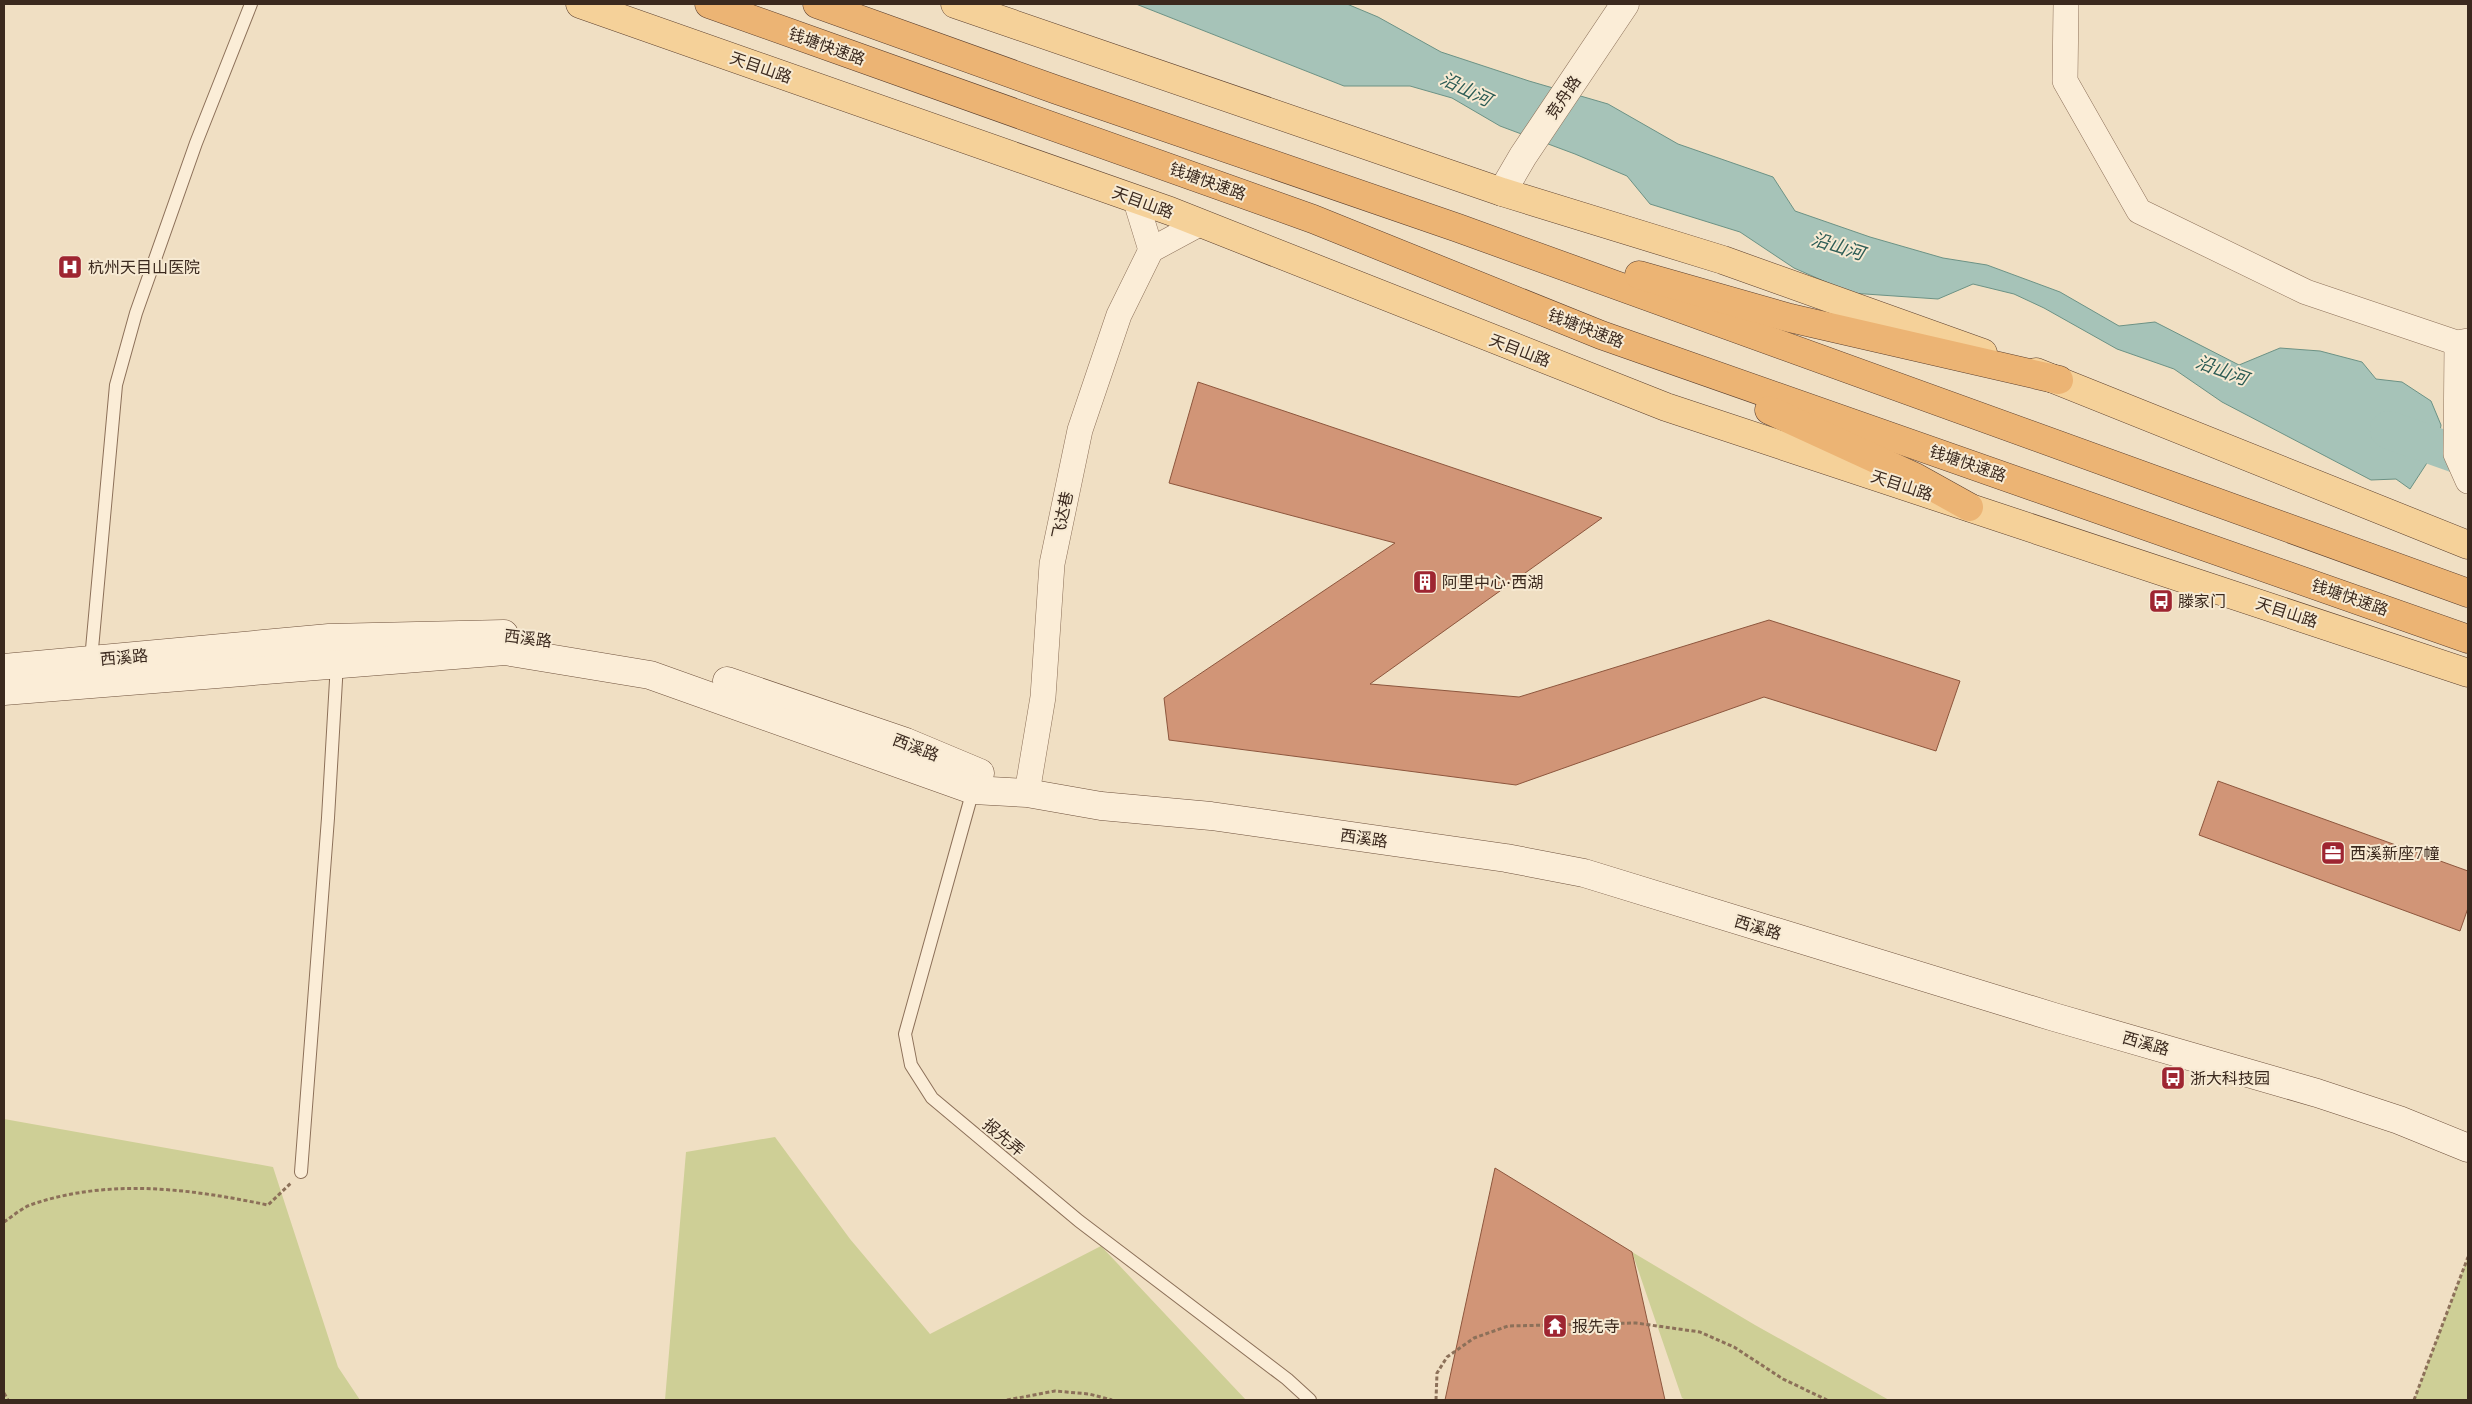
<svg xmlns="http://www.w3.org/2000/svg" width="2472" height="1404" font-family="'IBM Plex Serif','Noto Sans SC',serif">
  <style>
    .green { fill: #cecf96 }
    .water { fill: #a6c3b8; stroke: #6c9285 }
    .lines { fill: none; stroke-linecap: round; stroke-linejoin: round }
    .river { stroke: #a6c3b8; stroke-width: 38 }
    .building { fill: #d19577; stroke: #8d563d }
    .service-casing { stroke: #8c7059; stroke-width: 14 }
    .minor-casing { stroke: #8c7059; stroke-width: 26 }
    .tertiary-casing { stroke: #8c7059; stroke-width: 29 }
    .secondary-casing { stroke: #6e513c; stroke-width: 29 }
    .primary-casing { stroke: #5a3e2d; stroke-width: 29 }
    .trunk-casing { stroke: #5a3e2d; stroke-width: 29 }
    .path { stroke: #8c7059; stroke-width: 3; stroke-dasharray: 4 2.5; stroke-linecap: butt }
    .service { stroke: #fbedd7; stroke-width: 12 }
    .minor { stroke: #fbedd7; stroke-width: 25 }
    .tertiary { stroke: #fbedd7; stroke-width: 28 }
    .secondary { stroke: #fbedd7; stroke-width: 28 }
    .primary { stroke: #f5d199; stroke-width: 28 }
    .trunk { stroke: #ecb474; stroke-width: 28 }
    .labels { text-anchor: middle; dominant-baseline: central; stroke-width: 4; stroke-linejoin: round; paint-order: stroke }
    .street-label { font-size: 16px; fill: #3b291e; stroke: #f7ead3 }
    .poi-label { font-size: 16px; fill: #3b291e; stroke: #f7ead3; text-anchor: start }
    .water-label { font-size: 18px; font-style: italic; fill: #2c5c55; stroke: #f7ead3 }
  </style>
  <rect width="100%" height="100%" fill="#f0dfc3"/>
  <g class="green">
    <polygon points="4,1119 273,1167 338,1367 360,1400 4,1400"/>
    <polygon points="775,1137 850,1239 930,1334 1101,1246 1246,1400 665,1400 686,1152"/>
    <polygon points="1632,1252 1755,1325 1889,1400 1686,1400 1682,1398"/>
    <polygon points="2468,1257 2468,1400 2414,1400"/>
  </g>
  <polygon class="water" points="1136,4 1347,4 1378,17 1441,52 1529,81 1608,104 1678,144 1773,177 1795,211 1870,237 1943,258 1987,265 2060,292 2119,326 2155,322 2239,365 2280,348 2320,351 2362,362 2376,379 2402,382 2431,401 2441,425 2438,446 2410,489 2396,479 2371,480 2222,402 2174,369 2117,349 2044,308 2014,294 1973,284 1938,299 1851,293 1794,268 1740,232 1650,204 1627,176 1575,154 1500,126 1452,98 1410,86 1344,86"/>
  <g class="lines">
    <polyline class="river" points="2389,430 2468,458"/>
  </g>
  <g class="building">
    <polygon points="1198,382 1602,518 1370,684 1519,697 1769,620 1960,681 1936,751 1764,697 1516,785 1169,740 1164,698 1395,543 1169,483"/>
    <polygon points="2218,781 2468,871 2468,908 2460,931 2199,835"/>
    <polygon points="1495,1168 1632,1252 1665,1400 1445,1400"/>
  </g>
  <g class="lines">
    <defs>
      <g id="service">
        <polyline points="91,660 116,385 136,313 196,143 251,4"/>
        <polyline points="973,790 905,1034 911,1065 932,1098 1079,1221 1287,1379 1310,1400"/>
        <polyline points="301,1172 328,818 337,663"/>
      </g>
      <g id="minor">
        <polyline points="2066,4 2065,81 2139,211 2306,292 2457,343 2468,341"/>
        <polyline points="1135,198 1151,250"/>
        <polyline points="2457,343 2456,454 2468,481"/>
        <polyline points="1027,793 1043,697 1052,564 1080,430 1119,315 1151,250 1201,223"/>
      </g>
      <polyline id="tertiary" points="1502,192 1523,156 1625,4"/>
      <g id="secondary">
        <polyline points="4,668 329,638 504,634"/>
        <polyline points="727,681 906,742 980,773"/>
        <polyline points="4,691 505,651 650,675 973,790 1027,793 1101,806 1211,816 1506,858 1584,873 2054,1017 2317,1093 2399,1120 2468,1148"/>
      </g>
      <g id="primary">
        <polyline points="580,4 1170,211 1666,407 2468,673"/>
        <polyline points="955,4 1502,192 1723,260 1983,353"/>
        <polyline points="2036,372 2468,545"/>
      </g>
      <g id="trunk">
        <polyline points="709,4 1313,219 1601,335 2468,639"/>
        <polyline points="817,4 1057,90 1458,228 2468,593"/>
        <polyline points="1639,275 1790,318 2059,380"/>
        <polyline points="1769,410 1915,477 1969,507"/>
      </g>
    </defs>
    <use href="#service" class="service-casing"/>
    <use href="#minor" class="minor-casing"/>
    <use href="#tertiary" class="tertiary-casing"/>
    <use href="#secondary" class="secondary-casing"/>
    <use href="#primary" class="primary-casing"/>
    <use href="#trunk" class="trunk-casing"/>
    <g class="path">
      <path d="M4 1222C13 1216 23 1207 33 1204 111 1178 190 1189 268 1205L291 1183"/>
      <polyline points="4,1393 8,1400"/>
      <polyline points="1007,1400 1055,1391 1089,1394 1112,1400"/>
      <polyline points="1436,1400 1437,1373 1447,1357 1474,1338 1508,1326 1636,1323 1700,1332 1734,1347 1783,1379 1827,1400"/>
      <polyline points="2414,1400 2468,1257"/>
    </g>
    <use href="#service" class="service"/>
    <use href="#minor" class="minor"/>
    <use href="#tertiary" class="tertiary"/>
    <use href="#secondary" class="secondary"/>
    <use href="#primary" class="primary"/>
    <use href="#trunk" class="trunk"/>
  </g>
  <defs>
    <symbol id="hospital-square" viewBox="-11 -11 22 22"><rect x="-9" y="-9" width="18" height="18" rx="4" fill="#9e2531" stroke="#f7ead3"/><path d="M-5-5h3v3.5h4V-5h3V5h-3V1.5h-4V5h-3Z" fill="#fff"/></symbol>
    <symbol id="building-square" viewBox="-11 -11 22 22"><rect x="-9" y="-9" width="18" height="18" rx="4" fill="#9e2531" stroke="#f7ead3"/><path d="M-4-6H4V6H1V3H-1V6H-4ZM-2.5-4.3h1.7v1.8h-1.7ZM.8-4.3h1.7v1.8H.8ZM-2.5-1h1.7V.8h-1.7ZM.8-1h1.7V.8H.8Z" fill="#fff"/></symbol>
    <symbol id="bus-square" viewBox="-11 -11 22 22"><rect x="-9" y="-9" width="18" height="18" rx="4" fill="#9e2531" stroke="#f7ead3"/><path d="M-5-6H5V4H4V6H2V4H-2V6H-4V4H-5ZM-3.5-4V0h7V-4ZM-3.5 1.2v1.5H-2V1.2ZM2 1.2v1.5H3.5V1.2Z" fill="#fff"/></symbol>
    <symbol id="office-square" viewBox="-11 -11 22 22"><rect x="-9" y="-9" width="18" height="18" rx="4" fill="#9e2531" stroke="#f7ead3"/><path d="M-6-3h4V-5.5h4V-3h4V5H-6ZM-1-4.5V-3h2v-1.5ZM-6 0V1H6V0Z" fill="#fff"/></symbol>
    <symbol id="temple-square" viewBox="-11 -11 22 22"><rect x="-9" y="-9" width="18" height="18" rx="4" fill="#9e2531" stroke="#f7ead3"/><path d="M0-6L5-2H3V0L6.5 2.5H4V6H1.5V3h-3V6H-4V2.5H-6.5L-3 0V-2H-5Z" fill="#fff"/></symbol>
  </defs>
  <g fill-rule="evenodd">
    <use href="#hospital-square" x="56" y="253" width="28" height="28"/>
    <use href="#building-square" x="1411" y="568" width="28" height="28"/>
    <use href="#bus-square" x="2147" y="587" width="28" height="28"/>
    <use href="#office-square" x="2319" y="839" width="28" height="28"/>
    <use href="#bus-square" x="2159" y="1064" width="28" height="28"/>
    <use href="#temple-square" x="1541" y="1312" width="28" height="28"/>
  </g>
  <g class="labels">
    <g class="street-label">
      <text transform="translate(827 46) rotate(20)">钱塘快速路</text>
      <text transform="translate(761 67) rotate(19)">天目山路</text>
      <text transform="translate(1563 97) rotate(-56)">竞舟路</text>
      <text transform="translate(1208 181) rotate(20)">钱塘快速路</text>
      <text transform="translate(1143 202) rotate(20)">天目山路</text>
      <text transform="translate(1586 328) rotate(21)">钱塘快速路</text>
      <text transform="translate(1520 350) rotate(21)">天目山路</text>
      <text transform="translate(1968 463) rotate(19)">钱塘快速路</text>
      <text transform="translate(1902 485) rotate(18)">天目山路</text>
      <text transform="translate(1062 515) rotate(-78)">飞达巷</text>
      <text transform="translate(2350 597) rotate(19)">钱塘快速路</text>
      <text transform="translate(2287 612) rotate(18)">天目山路</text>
      <text transform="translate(528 638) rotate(7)">西溪路</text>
      <text transform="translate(124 657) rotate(-5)">西溪路</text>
      <text transform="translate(916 747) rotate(21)">西溪路</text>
      <text transform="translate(1364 838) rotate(8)">西溪路</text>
      <text transform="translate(1758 927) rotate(17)">西溪路</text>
      <text transform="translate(2146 1043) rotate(16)">西溪路</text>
      <text transform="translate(1004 1137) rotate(40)">报先弄</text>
    </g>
    <g class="poi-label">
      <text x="88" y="267">杭州天目山医院</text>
      <text x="1442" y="582">阿里中心·西湖</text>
      <text x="2178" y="601">滕家门</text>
      <text x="2350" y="853">西溪新座7幢</text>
      <text x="2190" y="1078">浙大科技园</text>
      <text x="1572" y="1326">报先寺</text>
    </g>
    <g class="water-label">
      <text transform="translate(1466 89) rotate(26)">沿山河</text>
      <text transform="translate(1838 246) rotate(17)">沿山河</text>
      <text transform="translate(2222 370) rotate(20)">沿山河</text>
    </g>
  </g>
  <rect width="2472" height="1404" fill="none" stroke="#3b291e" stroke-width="10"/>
</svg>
